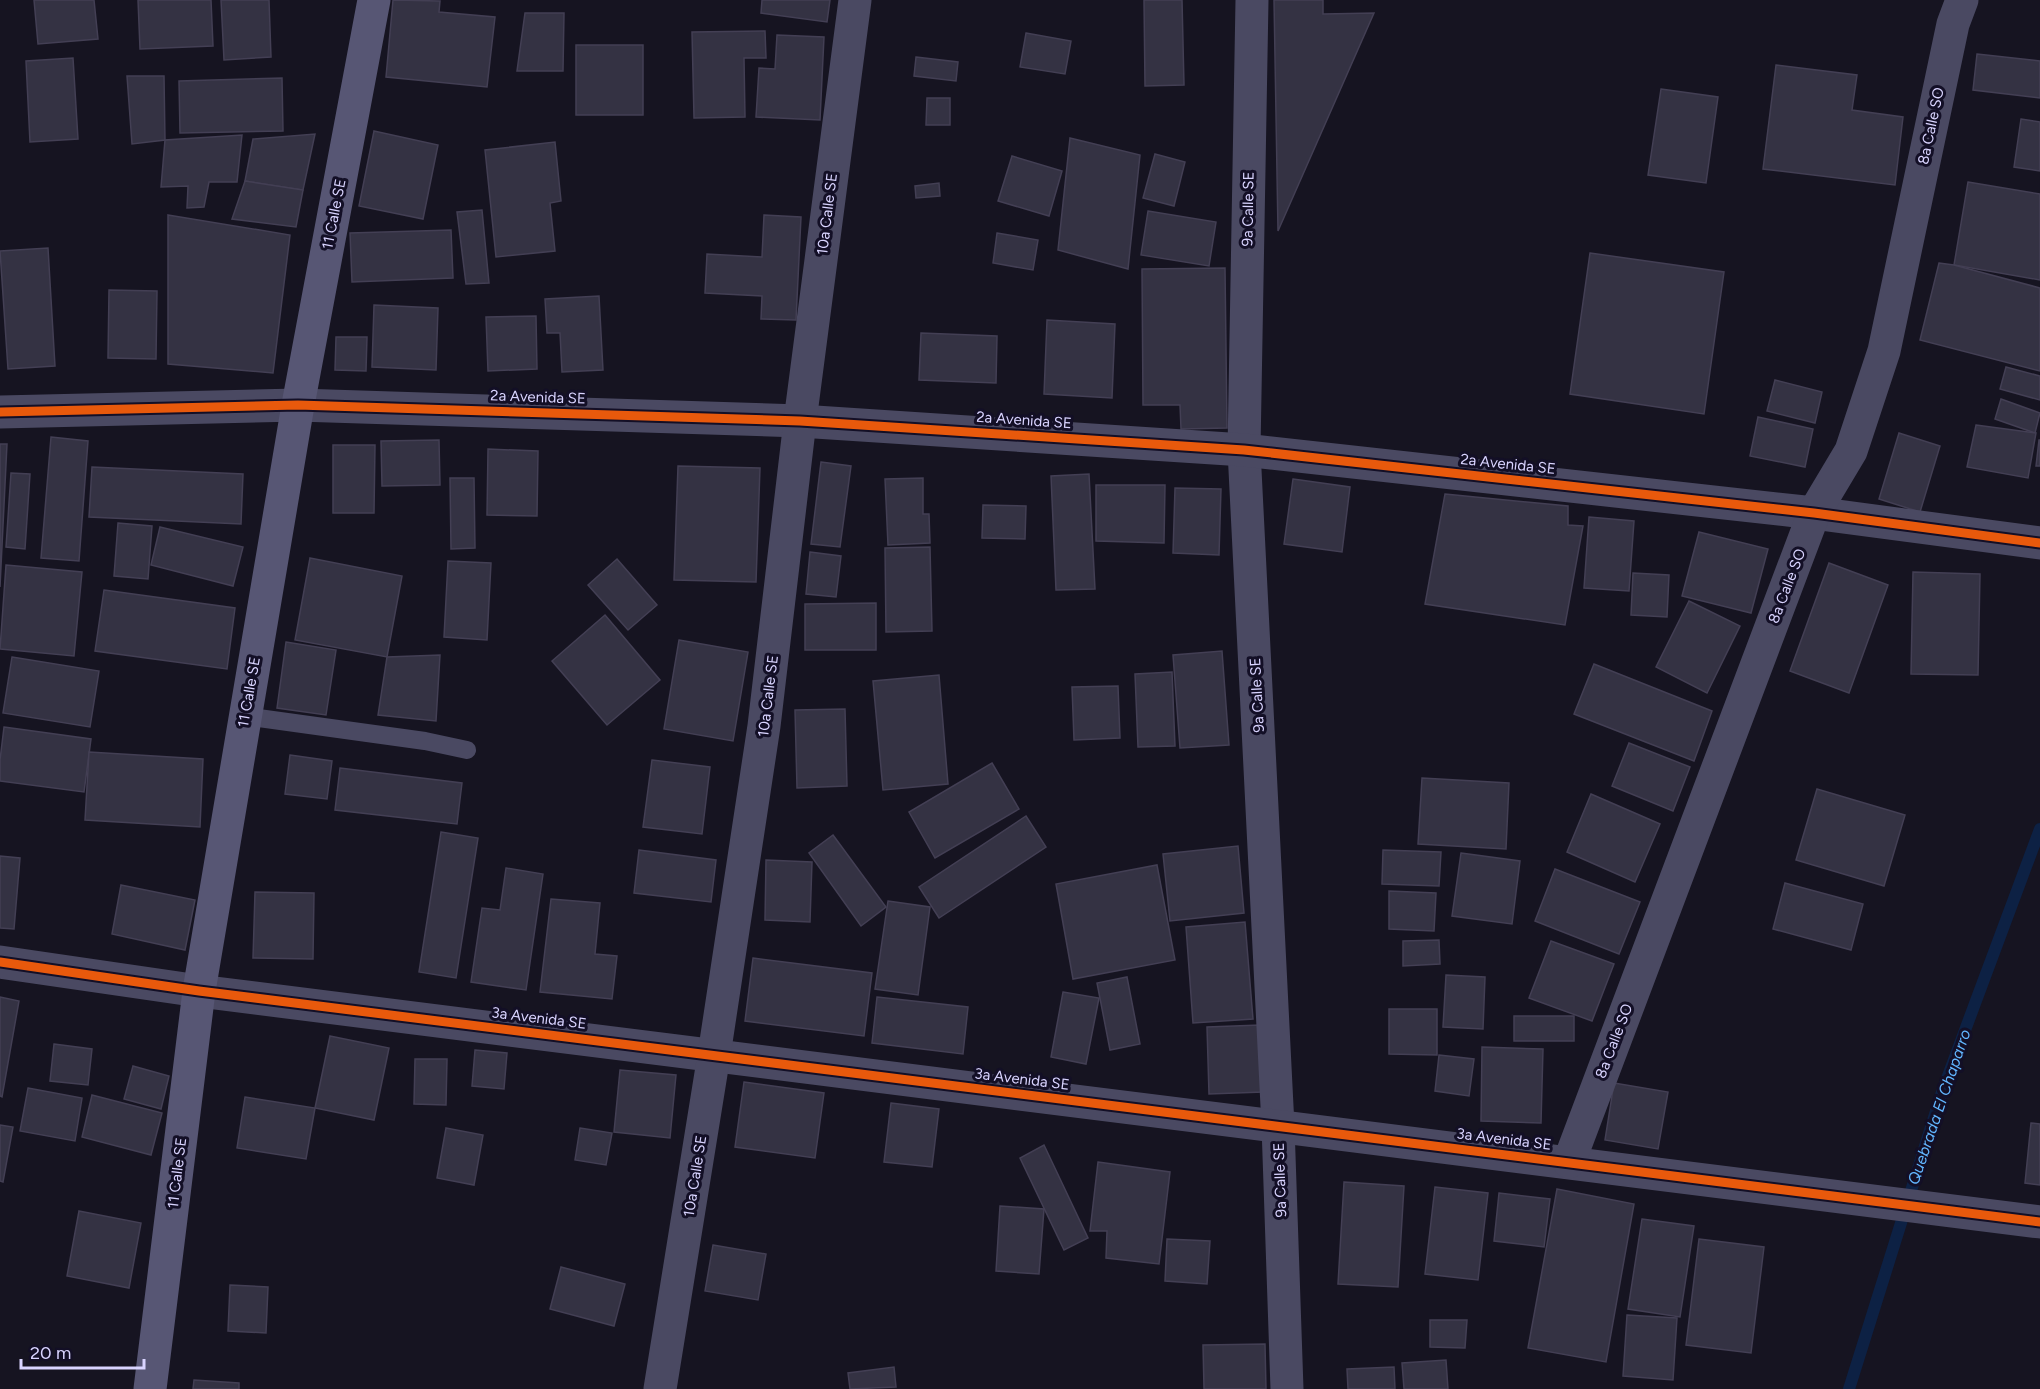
<svg xmlns="http://www.w3.org/2000/svg" width="2040" height="1389" font-family="Figtree,sans-serif">
  <style>
    .lines { fill: none; stroke-linecap: round; stroke-linejoin: round }
    .stream { stroke: #0d2144; stroke-width: 12 }
    .building { fill: #343243; stroke: #433f54; stroke-width: 1.5 }
    .lane { stroke: #4a4962; stroke-width: 18 }
    .street { stroke: #4a4962; stroke-width: 33 }
    .secondary { stroke: #575674; stroke-width: 33 }
    .cycleway-casing { stroke: #130f26; stroke-width: 13 }
    .cycleway { stroke: #e8590c; stroke-width: 9 }
    .labels { text-anchor: middle; dominant-baseline: central; stroke-width: 6; stroke-linejoin: round; paint-order: stroke }
    .street-label { font-size: 15px; fill: #d9d4ff; stroke: #130f26 }
    .water-label { font-size: 16px; font-style: italic; fill: #62b6ff; stroke: #130f26 }
  </style>
  <rect width="100%" height="100%" fill="#161421"/>
  <g class="lines">
    <polyline class="stream" points="1849,1389 1942,1092 2040,829"/>
  </g>
  <g class="building">
    <polygon points="34,0 94,0 98,39 38,44"/>
    <polygon points="138,0 211,0 213,46 140,49"/>
    <polygon points="221,0 269,0 271,57 224,60"/>
    <polygon points="393,0 440,1 439,12 495,17 487,87 386,77"/>
    <polygon points="762,0 830,0 827,22 761,13"/>
    <polygon points="1144,0 1182,0 1184,85 1145,86"/>
    <polygon points="1274,0 1323,0 1323,14 1374,13 1278,231"/>
    <polygon points="525,13 564,13 563,71 517,71"/>
    <polygon points="765,31 766,58 744,58 745,117 694,118 692,32"/>
    <polygon points="1026,33 1071,41 1065,74 1020,67"/>
    <polygon points="777,35 824,37 820,120 756,117 759,68 775,69"/>
    <rect x="576" y="45" width="67" height="70"/>
    <polygon points="1977,54 2040,61 2040,98 1973,90"/>
    <polygon points="916,57 958,62 956,81 914,76"/>
    <polygon points="73,58 78,139 30,142 26,61"/>
    <polygon points="1776,65 1857,75 1852,110 1903,117 1895,185 1763,169"/>
    <polygon points="127,76 164,76 165,140 132,144"/>
    <polygon points="282,78 283,131 180,133 179,81"/>
    <polygon points="1661,89 1718,97 1706,183 1648,175"/>
    <polygon points="927,98 950,98 950,125 926,125"/>
    <polygon points="2021,119 2040,122 2040,171 2014,167"/>
    <polygon points="374,131 438,145 423,219 359,206"/>
    <polygon points="315,134 303,190 245,181 253,139"/>
    <polygon points="242,135 237,182 209,182 204,207 187,208 188,186 161,187 165,140"/>
    <polygon points="1070,138 1140,155 1128,269 1058,250"/>
    <polygon points="555,142 561,201 550,203 555,251 496,257 485,150"/>
    <polygon points="1155,154 1185,162 1174,206 1143,198"/>
    <polygon points="1012,156 1062,171 1049,216 998,201"/>
    <polygon points="245,181 303,190 296,227 232,219"/>
    <polygon points="1968,182 2040,194 2040,280 1954,265"/>
    <polygon points="939,183 940,196 916,198 915,186"/>
    <polygon points="482,210 489,283 466,284 457,212"/>
    <polygon points="1148,211 1216,222 1209,266 1141,255"/>
    <polygon points="168,215 290,235 273,373 168,364"/>
    <polygon points="764,215 801,217 796,320 761,319 762,296 705,293 707,254 762,257"/>
    <polygon points="451,230 453,278 352,282 350,233"/>
    <polygon points="997,233 1038,240 1033,270 993,263"/>
    <polygon points="48,248 55,366 8,369 0,251"/>
    <polygon points="1590,253 1724,272 1704,414 1570,394"/>
    <polygon points="1939,263 1954,265 2040,288 2040,371 1920,340"/>
    <polygon points="1225,268 1227,428 1181,429 1180,405 1143,405 1142,269"/>
    <polygon points="109,290 157,291 156,359 108,358"/>
    <polygon points="599,296 603,370 562,372 560,333 547,333 545,299"/>
    <polygon points="374,305 438,308 436,370 372,367"/>
    <polygon points="536,316 537,369 488,371 486,317"/>
    <polygon points="1047,320 1115,324 1112,398 1044,394"/>
    <polygon points="921,333 997,336 996,383 919,380"/>
    <polygon points="336,337 367,337 366,371 335,370"/>
    <polygon points="2006,367 2040,376 2040,400 2000,389"/>
    <polygon points="1775,380 1822,392 1815,423 1767,411"/>
    <polygon points="2001,399 2040,413 2035,433 1995,419"/>
    <polygon points="1758,417 1813,429 1805,467 1750,456"/>
    <polygon points="1976,425 2036,433 2028,478 1967,467"/>
    <polygon points="1899,433 1940,446 1920,512 1879,499"/>
    <polygon points="51,437 88,441 79,561 41,558"/>
    <polygon points="439,440 440,485 382,486 381,441"/>
    <polygon points="2039,440 2040,440 2040,466 2036,466"/>
    <polygon points="0,444 7,444 0,587"/>
    <polygon points="333,445 375,445 374,513 333,513"/>
    <polygon points="488,449 538,451 537,516 487,515"/>
    <polygon points="821,462 851,466 840,547 811,544"/>
    <polygon points="678,466 760,468 756,582 674,580"/>
    <polygon points="92,467 243,474 241,524 89,517"/>
    <polygon points="11,473 30,474 25,549 6,547"/>
    <polygon points="1089,474 1095,589 1056,590 1051,476"/>
    <polygon points="450,478 474,478 475,548 451,549"/>
    <polygon points="923,478 923,514 929,514 930,543 888,545 885,479"/>
    <polygon points="1293,479 1350,487 1342,552 1284,544"/>
    <polygon points="1096,485 1165,485 1164,543 1096,541"/>
    <polygon points="1175,488 1221,489 1219,555 1173,553"/>
    <polygon points="1445,494 1568,506 1568,525 1583,526 1565,625 1425,604"/>
    <polygon points="983,505 1026,506 1025,539 982,538"/>
    <polygon points="1589,517 1634,521 1629,591 1584,588"/>
    <polygon points="118,523 152,526 148,579 114,576"/>
    <polygon points="160,527 243,547 233,586 151,565"/>
    <polygon points="1699,532 1768,549 1751,613 1682,596"/>
    <polygon points="930,547 932,631 886,632 885,548"/>
    <polygon points="810,552 841,556 836,597 806,594"/>
    <polygon points="310,558 402,576 387,657 295,640"/>
    <polygon points="617,559 657,605 628,630 588,585"/>
    <polygon points="448,561 491,563 487,640 444,637"/>
    <polygon points="1829,563 1888,585 1849,693 1790,671"/>
    <polygon points="6,565 82,572 74,656 0,649"/>
    <polygon points="1913,572 1980,574 1978,675 1911,674"/>
    <polygon points="1633,573 1669,575 1667,617 1631,615"/>
    <polygon points="104,590 235,608 227,669 95,651"/>
    <polygon points="1689,601 1740,626 1707,693 1656,667"/>
    <polygon points="876,603 876,650 805,650 805,604"/>
    <polygon points="605,615 660,680 607,725 552,661"/>
    <polygon points="679,640 748,652 733,741 664,729"/>
    <polygon points="286,642 336,650 326,715 277,708"/>
    <polygon points="1222,651 1229,745 1180,748 1173,655"/>
    <polygon points="440,655 436,721 378,715 387,657"/>
    <polygon points="12,657 99,671 90,727 3,713"/>
    <polygon points="1594,664 1712,711 1694,761 1574,714"/>
    <polygon points="1172,672 1175,746 1138,747 1135,674"/>
    <polygon points="939,675 948,784 883,790 873,681"/>
    <polygon points="1118,686 1120,738 1074,740 1072,687"/>
    <polygon points="845,709 847,786 797,788 795,710"/>
    <polygon points="4,727 91,739 84,792 0,781 0,760"/>
    <polygon points="1629,743 1690,767 1673,811 1612,786"/>
    <polygon points="89,752 203,759 200,827 85,820"/>
    <polygon points="290,755 332,761 327,799 285,794"/>
    <polygon points="652,760 710,767 702,834 643,827"/>
    <polygon points="992,763 1019,809 935,858 909,812"/>
    <polygon points="340,768 462,783 457,824 335,810"/>
    <polygon points="1422,778 1509,783 1506,849 1418,844"/>
    <polygon points="1817,789 1905,815 1884,886 1796,860"/>
    <polygon points="1591,794 1660,824 1635,882 1567,852"/>
    <polygon points="1026,816 1046,847 939,918 919,887"/>
    <polygon points="441,832 478,838 456,978 419,972"/>
    <polygon points="833,835 886,907 861,926 809,853"/>
    <polygon points="1238,846 1244,913 1170,921 1163,854"/>
    <polygon points="639,850 716,860 711,902 634,893"/>
    <polygon points="1383,850 1441,852 1439,886 1382,884"/>
    <polygon points="1461,853 1520,861 1512,924 1452,916"/>
    <polygon points="0,856 20,858 14,929 0,928"/>
    <polygon points="766,860 812,862 810,922 765,920"/>
    <polygon points="1157,865 1175,960 1073,979 1056,884"/>
    <polygon points="506,868 543,874 526,990 471,982 482,908 500,910"/>
    <polygon points="1555,869 1640,902 1619,954 1535,921"/>
    <polygon points="1785,883 1863,904 1851,950 1773,929"/>
    <polygon points="121,885 195,900 185,950 112,934"/>
    <polygon points="1389,891 1436,893 1434,931 1389,929"/>
    <polygon points="255,892 314,893 313,959 253,958"/>
    <polygon points="551,899 600,903 595,954 617,956 612,999 540,992"/>
    <polygon points="888,901 930,907 918,995 875,989"/>
    <polygon points="1245,922 1253,1019 1193,1023 1186,927"/>
    <polygon points="1439,940 1440,964 1403,966 1403,941"/>
    <polygon points="1551,941 1614,964 1592,1021 1529,998"/>
    <polygon points="753,958 872,973 864,1036 745,1021"/>
    <polygon points="1446,975 1485,977 1483,1029 1443,1027"/>
    <polygon points="1127,977 1140,1044 1110,1050 1097,983"/>
    <polygon points="1063,992 1099,998 1086,1064 1051,1057"/>
    <polygon points="0,997 19,1001 2,1097 0,1096"/>
    <polygon points="877,997 968,1007 963,1054 872,1043"/>
    <polygon points="1389,1009 1437,1009 1437,1055 1389,1054"/>
    <rect x="1514" y="1016" width="60" height="25"/>
    <polygon points="1260,1025 1263,1092 1209,1094 1207,1027"/>
    <polygon points="330,1036 389,1048 374,1120 315,1108"/>
    <polygon points="54,1044 92,1049 88,1085 50,1081"/>
    <polygon points="1482,1047 1543,1049 1541,1123 1481,1121"/>
    <polygon points="475,1050 507,1053 504,1089 472,1086"/>
    <polygon points="1439,1055 1474,1059 1469,1096 1435,1091"/>
    <polygon points="415,1059 447,1059 446,1105 414,1104"/>
    <polygon points="133,1066 169,1076 161,1109 124,1099"/>
    <polygon points="620,1070 676,1075 670,1138 614,1132"/>
    <polygon points="744,1082 824,1093 815,1158 735,1147"/>
    <polygon points="1614,1083 1668,1092 1658,1149 1605,1140"/>
    <polygon points="28,1088 82,1098 75,1141 20,1131"/>
    <polygon points="92,1095 162,1113 151,1155 82,1137"/>
    <polygon points="245,1097 315,1108 306,1159 237,1148"/>
    <polygon points="891,1103 939,1109 932,1167 884,1162"/>
    <polygon points="2031,1123 2040,1124 2040,1185 2025,1183"/>
    <polygon points="0,1125 13,1127 3,1182 0,1181"/>
    <polygon points="446,1128 483,1135 474,1185 437,1178"/>
    <polygon points="580,1128 612,1133 606,1165 575,1160"/>
    <polygon points="1044,1145 1088,1238 1064,1250 1020,1158"/>
    <polygon points="1098,1162 1170,1172 1159,1264 1106,1258 1107,1231 1090,1231"/>
    <polygon points="1344,1182 1404,1186 1398,1287 1338,1284"/>
    <polygon points="1435,1187 1488,1193 1478,1280 1425,1274"/>
    <polygon points="1557,1189 1634,1204 1606,1362 1528,1348"/>
    <polygon points="1499,1193 1550,1199 1544,1247 1494,1241"/>
    <polygon points="1000,1206 1044,1209 1039,1274 996,1271"/>
    <polygon points="79,1211 141,1223 129,1288 67,1276"/>
    <polygon points="1642,1219 1694,1226 1680,1317 1628,1309"/>
    <polygon points="1167,1239 1210,1241 1207,1284 1165,1281"/>
    <polygon points="1699,1239 1764,1247 1751,1353 1686,1345"/>
    <polygon points="713,1245 766,1254 758,1300 705,1291"/>
    <polygon points="561,1267 625,1284 614,1326 550,1309"/>
    <polygon points="230,1285 268,1287 266,1333 228,1331"/>
    <polygon points="1627,1315 1677,1318 1673,1380 1623,1376"/>
    <polygon points="1430,1320 1467,1320 1465,1348 1430,1347"/>
    <polygon points="1265,1344 1266,1389 1204,1389 1203,1345"/>
    <polygon points="1446,1360 1448,1389 1404,1389 1402,1363"/>
    <polygon points="894,1367 896,1387 850,1389 848,1373"/>
    <polygon points="1394,1367 1395,1389 1348,1389 1347,1369"/>
    <polygon points="194,1380 239,1383 239,1389 193,1389"/>
  </g>
  <g class="lines">
    <polyline class="lane" points="244,716 425,741 467,750"/>
    <g class="street">
      <polyline points="1252,0 1244,450 1278,1126 1287,1389"/>
      <polyline points="0,412 298,405 800,421 1244,450 1814,513 2040,543"/>
      <polyline points="0,962 199,991 2040,1222"/>
      <polyline points="1569,1162 1814,513 1851,451 1884,351 1953,24 1962,0"/>
      <polyline points="660,1389 714,1055 764,726 800,421 855,0"/>
    </g>
    <polyline class="secondary" points="150,1389 199,991 298,405 374,0"/>
    <defs>
      <g id="cycleway">
        <polyline points="0,412 298,405 800,421 1244,450 1814,513 2040,543"/>
        <polyline points="0,962 199,991 2040,1222"/>
      </g>
    </defs>
    <use href="#cycleway" class="cycleway-casing"/>
    <use href="#cycleway" class="cycleway"/>
  </g>
  <g class="labels">
    <g class="street-label">
      <text transform="translate(1931 126) rotate(-78)">8a Calle SO</text>
      <text transform="translate(1248 209) rotate(-89)">9a Calle SE</text>
      <text transform="translate(334 214) rotate(-79)">11 Calle SE</text>
      <text transform="translate(827 214) rotate(-83)">10a Calle SE</text>
      <text transform="translate(538 397) rotate(2)">2a Avenida SE</text>
      <text transform="translate(1024 420) rotate(4)">2a Avenida SE</text>
      <text transform="translate(1508 464) rotate(6)">2a Avenida SE</text>
      <text transform="translate(1787 586) rotate(-69)">8a Calle SO</text>
      <text transform="translate(249 692) rotate(-80)">11 Calle SE</text>
      <text transform="translate(1257 695) rotate(-93)">9a Calle SE</text>
      <text transform="translate(768 696) rotate(-83)">10a Calle SE</text>
      <text transform="translate(539 1018) rotate(7)">3a Avenida SE</text>
      <text transform="translate(1614 1041) rotate(-69)">8a Calle SO</text>
      <text transform="translate(1022 1079) rotate(7)">3a Avenida SE</text>
      <text transform="translate(1504 1139) rotate(7)">3a Avenida SE</text>
      <text transform="translate(177 1173) rotate(-83)">11 Calle SE</text>
      <text transform="translate(695 1176) rotate(-81)">10a Calle SE</text>
      <text transform="translate(1280 1180) rotate(-92)">9a Calle SE</text>
    </g>
    <g class="water-label">
      <text transform="translate(1939 1107) rotate(-71)">Quebrada El Chaparro</text>
    </g>
  </g>
  <path d="M21 1359v9h123v-9" fill="none" stroke="#d9d4ff" stroke-width="3"/>
  <text x="30" y="1359" font-size="18" fill="#d9d4ff" stroke="#130f26" stroke-width="4.5" paint-order="stroke">20 m</text>
</svg>
